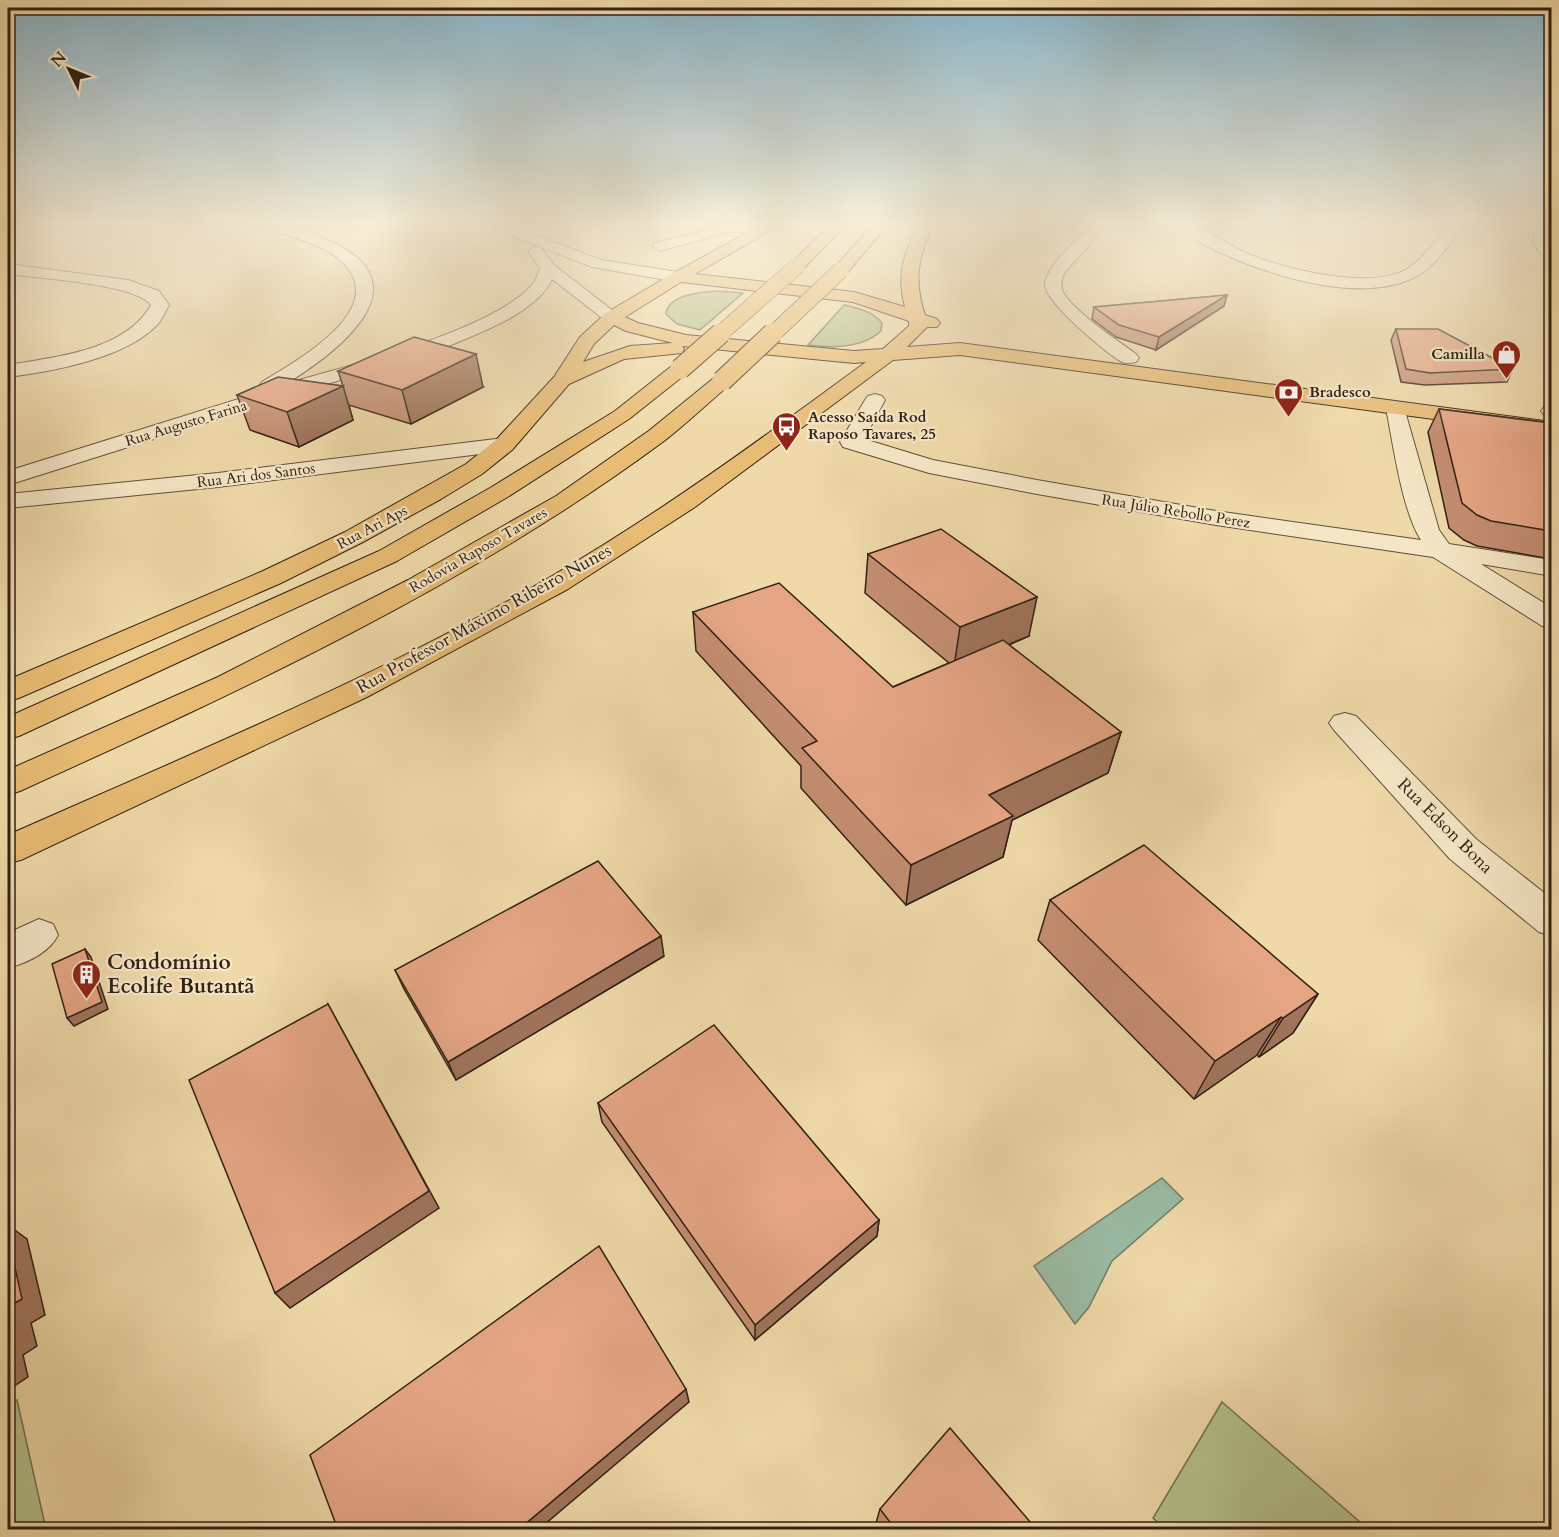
<svg xmlns="http://www.w3.org/2000/svg" width="1559" height="1537" font-family="Cardo,serif">
  <style>
    .green { fill: #b4c08b; stroke: #727050; stroke-width: 1.5 }
    .water { fill: #9abba4; stroke: #707d6b; stroke-width: 1.5 }
    .lines { fill: none; stroke-linecap: round; stroke-linejoin: round }
    .minor-casing { stroke: #604f3a; stroke-width: 2 }
    .major-casing { stroke: #302115; stroke-width: 2 }
    .highway-casing { stroke: #302115; stroke-width: 2 }
    .minor { fill: #f5e6c6; fill-rule: evenodd }
    .major { fill: #e8bc74; fill-rule: evenodd }
    .highway { fill: #e8bc74; fill-rule: evenodd }
    .highway-bridge-far1-casing { stroke: #302115; stroke-width: 17; stroke-linecap: butt }
    .highway-bridge-casing { stroke: #302115; stroke-width: 22; stroke-linecap: butt }
    .highway-bridge-far1 { stroke: #e8bc74; stroke-width: 16 }
    .highway-bridge { stroke: #e8bc74; stroke-width: 20 }
    .wall { fill: #c58e72; stroke: #302115; stroke-width: 1.5 }
    .shaded-wall { fill: #a0745c; stroke: #302115; stroke-width: 1.5 }
    .building { fill: #e5a584; stroke: #302115; stroke-width: 1.5 }
    .labels { text-anchor: middle; dominant-baseline: central; stroke-width: 4.5; stroke-linejoin: round; paint-order: stroke }
    .far-poi-label { font-size: 15px; font-weight: bold; fill: #302115; stroke: #f5e6c6; text-anchor: start }
    .far-street-label { font-size: 15px; fill: #302115; stroke: #f5e6c6 }
    .street-label { font-size: 18px; fill: #302115; stroke: #f5e6c6 }
    .near-poi-label { font-size: 21px; font-weight: bold; fill: #302115; stroke: #f5e6c6; text-anchor: start }
  </style>
  <rect width="100%" height="100%" fill="#efd9a8"/>
  <filter id="stains"><feTurbulence type="fractalNoise" baseFrequency=".00333" numOctaves="4"/><feColorMatrix values="0 0 0 0 .2 0 0 0 0 .09 0 0 0 0 .02 0 0 0 .5 -.17"/></filter>
  <radialGradient id="worn" r=".72"><stop offset=".6" stop-color="#630" stop-opacity="0"/><stop offset="1" stop-color="#630" stop-opacity=".3"/></radialGradient>
  <g class="green">
    <path d="M718 291 743 293 700 330 677 324 666 314C668 294 702 292 718 291Z"/>
    <path d="M844 305C858 308 872 311 882 323L881 331C863 348 831 348 808 345Z"/>
    <polygon points="17,1400 46,1529 8,1529 8,1406"/>
    <polygon points="1222,1402 1368,1529 1165,1529 1153,1518"/>
  </g>
  <polygon class="water" points="1162,1178 1183,1199 1112,1261 1089,1307 1075,1324 1034,1266"/>
  <g class="lines">
    <defs>
      <g id="minor">
        <polygon points="8,221 25,221 23,224 8,228"/>
        <path d="M252 221C280 221 306 231 332 242 426 286 336 353 286 384 349 365 490 332 532 285 536 280 538 274 540 268L528 251 536 246 541 248 554 265 621 317 618 321H606L552 279C537 312 482 332 451 345L8 485V471L264 391 259 386 262 382C300 359 399 304 335 256 312 240 280 234 254 224Z"/>
        <polygon points="484,221 514,223 535,235 601,260 678,272 686,277 678,282 592,267 525,241"/>
        <path d="M1096 221H1111L1064 273C1062 279 1060 286 1063 292 1072 310 1118 341 1136 354L1139 358 1136 362C1131 363 1127 364 1122 362 1107 354 1045 302 1045 285 1045 266 1082 235 1096 221Z"/>
        <path d="M1166 221C1172 221 1179 220 1184 221 1198 225 1227 244 1242 251 1280 269 1369 291 1407 269 1425 258 1438 237 1451 221H1466C1452 241 1435 268 1413 278 1354 306 1254 271 1201 243 1190 237 1174 231 1166 221Z"/>
        <polygon points="1536,221 1550,221 1549,243 1552,246 1552,261 1546,259 1533,244"/>
        <polygon points="728,224 769,224 776,228 769,232 728,232 660,251 652,246 655,243"/>
        <path d="M8 264 128 280 159 291 169 305C165 312 162 320 157 325 124 359 53 371 8 377V365C55 357 125 351 151 305 137 284 36 278 8 274Z"/>
        <path d="M875 394 882 396 885 400 864 439 933 460 1037 480 1216 511 1421 540C1402 511 1393 443 1386 408L1389 404 1396 402 1403 404 1439 530 1449 544 1552 560V576L1481 564 1552 608V628L1542 626 1433 557 1216 525 1037 494 929 473 843 447 840 442 865 400 868 396Z"/>
        <polygon points="1552,405 1552,417 1544,415 1541,411 1544,407"/>
        <polygon points="504,438 512,440 515,445 512,450 218,487 8,508 8,494 218,473"/>
        <polygon points="1345,713 1356,716 1476,839 1552,899 1552,936 1539,932 1450,859 1334,730 1329,723 1334,716"/>
        <path d="M39 919 53 924 58 935C49 953 26 963 8 968V933Z"/>
      </g>
      <path id="major" d="M769 221H787L695 274 854 292 905 307C896 274 904 250 922 221H936C918 254 913 279 925 315L937 319 940 323 937 327H927L907 347 960 343 1552 422V435L960 355 893 360 695 507 568 589 367 697 21 860 8 863V835C191 754 378 677 552 576 662 512 764 437 866 362L854 363 682 346 684 349 682 353 624 359 569 384 512 450 482 474 441 499 363 542 281 583 19 698 8 701V680L263 571 345 532 466 464 496 440 554 377 580 337 606 313 672 274ZM681 282 853 302 909 321V326L883 349 854 351 686 335 638 323 625 317ZM614 325 626 331 673 343 630 346 583 362 594 344Z"/>
      <g id="highway">
        <polygon points="834,221 850,221 803,269 791,269 789,266 791,263"/>
        <polygon points="876,221 891,221 847,273 835,273 833,270 835,267"/>
        <polygon points="680,363 687,365 690,369 687,373 629,419 506,498 397,561 19,736 8,739 8,717 379,551 490,488 615,411 673,365"/>
        <path d="M722 375 729 377 732 381 729 385C707 404 686 424 664 441 467 587 242 690 20 791L8 795V770L218 677 408 580 556 496 650 430 715 377Z"/>
      </g>
    </defs>
    <use href="#minor" class="minor-casing"/>
    <use href="#major" class="major-casing"/>
    <use href="#highway" class="highway-casing"/>
    <use href="#minor" class="minor"/>
    <use href="#major" class="major"/>
    <use href="#highway" class="highway"/>
    <defs>
      <g id="highway-bridge-far1">
        <polyline points="719,335 797,266"/>
        <polyline points="772,335 841,270"/>
      </g>
      <g id="highway-bridge">
        <polyline points="680,369 721,333"/>
        <polyline points="722,381 773,333"/>
      </g>
    </defs>
    <use href="#highway-bridge-far1" class="highway-bridge-far1-casing"/>
    <use href="#highway-bridge" class="highway-bridge-casing"/>
    <use href="#highway-bridge-far1" class="highway-bridge-far1"/>
    <use href="#highway-bridge" class="highway-bridge"/>
  </g>
  <g class="wall">
    <polygon points="1227,295 1224,306 1156,350 1116,337 1092,319 1094,307"/>
    <polygon points="1396,329 1513,369 1507,382 1425,385 1401,382 1391,340"/>
    <polygon points="338,371 483,387 411,424 349,405 353,420 299,447 250,430 237,395 343,386"/>
    <polygon points="1439,409 1551,423 1551,559 1477,546 1464,540 1449,528 1428,432"/>
    <polygon points="868,554 1029,636 1009,645 1121,732 1108,773 1012,820 1003,857 906,905 801,788 801,766 696,651 693,612 893,687 949,663 865,593"/>
    <polygon points="1050,900 1318,994 1293,1033 1259,1057 1257,1055 1194,1099 1038,940"/>
    <polygon points="664,956 456,1080 404,989 395,970"/>
    <polygon points="598,1103 879,1220 877,1236 755,1340 602,1122"/>
    <polygon points="880,1509 1037,1530 874,1530"/>
  </g>
  <g class="shaded-wall">
    <polygon points="1227,295 1224,306 1156,350 1159,337"/>
    <polygon points="476,354 483,387 411,424 402,390"/>
    <polygon points="343,386 353,420 299,447 287,412"/>
    <polygon points="1037,597 1029,636 954,667 960,627"/>
    <polygon points="1121,732 1108,773 1012,820 1003,857 906,905 911,865 989,795"/>
    <polygon points="661,936 664,956 456,1080 448,1062"/>
    <polygon points="85,949 91,957 108,1009 74,1026 67,1018"/>
    <polygon points="1318,994 1293,1033 1259,1057 1283,1018"/>
    <polygon points="328,1004 439,1208 290,1308 275,1293"/>
    <polygon points="1281,1017 1257,1055 1194,1099 1215,1061"/>
    <polygon points="8,1206 12,1228 27,1239 45,1315 31,1323 37,1346 23,1355 28,1377 8,1390"/>
    <polygon points="879,1220 877,1236 755,1340 755,1325"/>
    <polygon points="686,1389 689,1402 538,1530 518,1530"/>
  </g>
  <g class="building">
    <polygon points="1227,295 1159,337 1119,325 1094,307"/>
    <polygon points="1396,329 1438,329 1513,369 1430,373 1406,369"/>
    <polygon points="414,337 476,354 402,390 338,371"/>
    <polygon points="278,377 343,386 287,412 237,395"/>
    <polygon points="1439,409 1551,423 1551,531 1491,521 1477,515 1462,503"/>
    <polygon points="941,529 1037,597 960,627 868,554"/>
    <polygon points="779,583 893,687 1003,640 1121,732 989,795 1013,816 911,865 802,748 817,741 693,612"/>
    <polygon points="1144,845 1318,994 1283,1018 1281,1017 1215,1061 1050,900"/>
    <polygon points="598,861 661,936 448,1062 395,970"/>
    <polygon points="85,949 102,1002 67,1018 52,964"/>
    <polygon points="328,1004 429,1191 275,1293 189,1080"/>
    <polygon points="714,1025 879,1220 755,1325 598,1103"/>
    <polygon points="8,1236 22,1299 8,1307"/>
    <polygon points="599,1246 686,1389 518,1530 338,1530 310,1455"/>
    <polygon points="8,1308 13,1331 8,1334"/>
    <polygon points="950,1428 1037,1530 896,1530 880,1509"/>
  </g>
  <linearGradient id="sky" x2="0" y2="1"><stop stop-color="#89b7cd"/><stop offset="0.51" stop-color="#f8eed8"/><stop offset="1" stop-color="#f8eed8" stop-opacity="0"/></linearGradient>
  <rect width="1559" height="437" fill="url(#sky)"/>
  <defs>
    <symbol id="shop-pin" viewBox="-11 -11 22 30"><path d="M0 17L-7.5 6A9.5 9.5 0 1 1 7.5 6Z" fill="#8f2418" stroke="#f5e6c6"/><path d="M-5-2.5h2.3a2.7 3.5 0 0 1 5.4 0H5L5.5 6h-11ZM-1.5-2.5h3a1.5 2.3 0 0 0-3 0Z" fill="#fff"/></symbol>
    <symbol id="bank-pin" viewBox="-11 -11 22 30"><path d="M0 17L-7.5 6A9.5 9.5 0 1 1 7.5 6Z" fill="#8f2418" stroke="#f5e6c6"/><path d="M-6-4H6V4H-6ZM0-2.3a2.3 2.3 0 1 0 0 4.6a2.3 2.3 0 1 0 0-4.6Z" fill="#fff"/></symbol>
    <symbol id="bus-pin" viewBox="-11 -11 22 30"><path d="M0 17L-7.5 6A9.5 9.5 0 1 1 7.5 6Z" fill="#8f2418" stroke="#f5e6c6"/><path d="M-5-6H5V4H4V6H2V4H-2V6H-4V4H-5ZM-3.5-4V0h7V-4ZM-3.5 1.2v1.5H-2V1.2ZM2 1.2v1.5H3.5V1.2Z" fill="#fff"/></symbol>
    <symbol id="building-pin" viewBox="-11 -11 22 30"><path d="M0 17L-7.5 6A9.5 9.5 0 1 1 7.5 6Z" fill="#8f2418" stroke="#f5e6c6"/><path d="M-4-6H4V6H1V3H-1V6H-4ZM-2.5-4.3h1.7v1.8h-1.7ZM.8-4.3h1.7v1.8H.8ZM-2.5-1h1.7V.8h-1.7ZM.8-1h1.7V.8H.8Z" fill="#fff"/></symbol>
  </defs>
  <g fill-rule="evenodd">
    <use href="#shop-pin" x="1490" y="338" width="33" height="45"/>
    <use href="#bank-pin" x="1272" y="376" width="33" height="45"/>
    <use href="#bus-pin" x="770" y="410" width="33" height="45"/>
    <use href="#building-pin" x="70" y="958" width="33" height="45"/>
  </g>
  <g class="labels">
    <g class="far-poi-label">
      <text x="1485" y="354" text-anchor="end">Camilla</text>
      <text x="1309" y="392">Bradesco</text>
      <text x="808" y="417">Acesso Saída Rod<tspan x="808" dy="17">Raposo Tavares, 25</tspan></text>
    </g>
    <g class="far-street-label">
      <text transform="translate(186 423) rotate(-17)">Rua Augusto Farina</text>
      <text transform="translate(256 475) rotate(-7)">Rua Ari dos Santos</text>
      <text transform="translate(1176 511) rotate(9)">Rua Júlio Rebollo Perez</text>
      <text transform="translate(372 527) rotate(-28)">Rua Ari Aps</text>
      <text transform="translate(478 550) rotate(-30)">Rodovia Raposo Tavares</text>
    </g>
    <g class="street-label">
      <text transform="translate(484 619) rotate(-29)">Rua Professor Máximo Ribeiro Nunes</text>
      <text transform="translate(1445 826) rotate(45)">Rua Edson Bona</text>
    </g>
    <g class="near-poi-label">
      <text x="107" y="962">Condomínio<tspan x="107" dy="24">Ecolife Butantã</tspan></text>
    </g>
  </g>
  <rect width="1559" height="1537" fill="none" stroke="#efd9a8" stroke-width="30"/>
  <rect x="9" y="9" width="1541" height="1519" fill="none" stroke="#302115" stroke-width="3"/>
  <rect x="15" y="15" width="1529" height="1507" fill="none" stroke="#302115" stroke-width="1.5"/>
  <g transform="translate(69 69) rotate(313)" stroke="#f5e6c6" stroke-width="4.5" paint-order="stroke">
  <path d="M0-4.5L10 22L0 15L-10 22Z" fill="#302115"/>
  <text y="-9" font-size="16" font-weight="bold" text-anchor="middle" fill="#302115">N</text>
  </g>
  <rect width="100%" height="100%" filter="url(#stains)"/>
  <rect width="100%" height="100%" fill="url(#worn)"/>
</svg>
